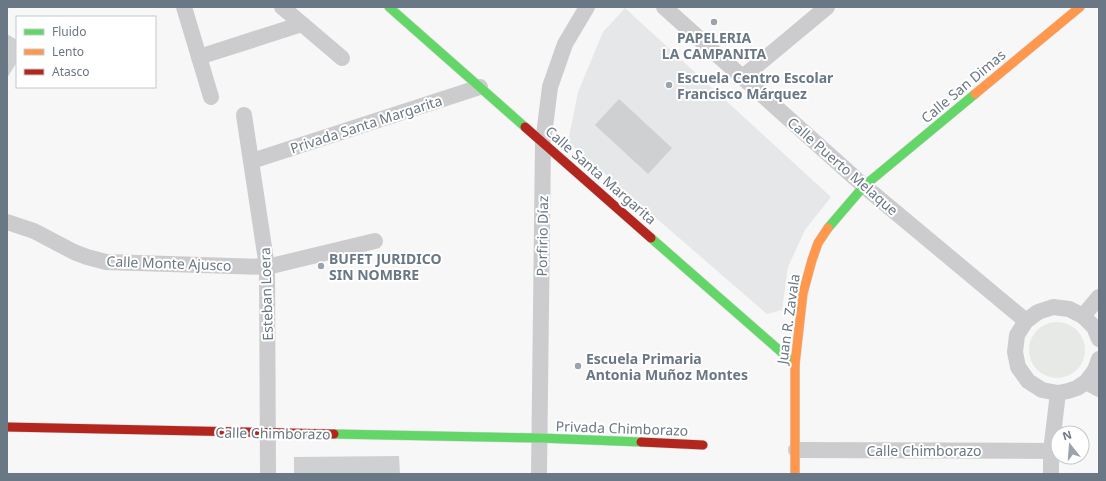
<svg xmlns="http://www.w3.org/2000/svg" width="1106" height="481" font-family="'Noto Sans',sans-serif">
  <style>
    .built { fill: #e6e7e8 }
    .green { fill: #e6e9e5 }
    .building { fill: #cfd0d1 }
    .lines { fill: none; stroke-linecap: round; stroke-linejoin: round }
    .fast-casing { stroke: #d4d5d5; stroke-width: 10 }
    .slow-casing { stroke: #d4d5d5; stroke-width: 10 }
    .jam-casing { stroke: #d4d5d5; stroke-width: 10 }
    .street { stroke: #ccccce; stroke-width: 16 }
    .fast { stroke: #63d668; stroke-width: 9 }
    .slow { stroke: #ff974d; stroke-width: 9 }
    .jam { stroke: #b3261e; stroke-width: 9 }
    .poi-dot { fill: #9ba4ac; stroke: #fff; stroke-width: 1.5 }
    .labels { text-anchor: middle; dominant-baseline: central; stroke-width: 4; stroke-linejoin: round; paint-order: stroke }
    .poi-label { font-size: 14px; font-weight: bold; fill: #6a7784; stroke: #fff; text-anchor: start }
    .street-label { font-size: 14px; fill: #6a7784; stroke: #fff }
  </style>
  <rect width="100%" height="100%" fill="#f7f7f7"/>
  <polygon class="built" points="625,8 831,197 805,230 788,267 782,310 767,314 568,142 578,92 603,32"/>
  <circle class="green" cx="1057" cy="350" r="28"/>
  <g class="building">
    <polygon points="7,34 17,40 17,62 7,78"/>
    <polygon points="619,99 672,148 648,174 595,125"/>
    <polygon points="399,456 400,474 294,474 294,457"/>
  </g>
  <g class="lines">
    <defs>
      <g id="fast">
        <polyline points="389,7 525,127"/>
        <polyline points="828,228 864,186 975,94"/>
        <polyline points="651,238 795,364"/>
        <polyline points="334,434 540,438 641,442"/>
      </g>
      <g id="slow">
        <polyline points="975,94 1080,7"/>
        <polyline points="795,474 795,364 803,293 812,260 818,243 828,228"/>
      </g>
      <g id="jam">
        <polyline points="525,127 651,238"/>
        <polyline points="7,427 334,434"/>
        <polyline points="641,442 703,445"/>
      </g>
    </defs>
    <use href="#fast" class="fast-casing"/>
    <use href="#slow" class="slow-casing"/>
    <use href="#jam" class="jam-casing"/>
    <g class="street">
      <polyline points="184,7 211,97"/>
      <polyline points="282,7 342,58"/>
      <polyline points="664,7 864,186 1026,321"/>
      <polyline points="199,57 302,24"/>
      <polyline points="743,77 827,7"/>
      <polyline points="244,115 267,267 268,474"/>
      <polyline points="252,161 480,87"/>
      <polyline points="7,222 34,231 74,252 87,257 106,262 267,267 375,241"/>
      <polyline points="1083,316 1099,297"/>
      <polyline points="1099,339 1094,327 1083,316 1069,309 1053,307 1038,312 1026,321 1017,335 1015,352 1018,367 1028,381 1042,390 1058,393 1068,391 1077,388 1086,382 1095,370 1099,359"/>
      <polyline points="1086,382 1099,389"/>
      <polyline points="796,450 1051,451"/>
      <polyline points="539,474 543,143 550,87 565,44 587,7"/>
      <polyline points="1051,474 1051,451 1058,393"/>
    </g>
    <use href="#fast" class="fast"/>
    <use href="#slow" class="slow"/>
    <use href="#jam" class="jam"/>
  </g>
  <g class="poi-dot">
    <circle cx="714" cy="22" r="4"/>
    <circle cx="669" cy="85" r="4"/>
    <circle cx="321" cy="266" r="4"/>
    <circle cx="578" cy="366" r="4"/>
  </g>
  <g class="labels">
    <g class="poi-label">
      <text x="714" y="37" text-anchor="middle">PAPELERIA<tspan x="714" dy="16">LA CAMPANITA</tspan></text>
      <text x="677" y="77">Escuela Centro Escolar<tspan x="677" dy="16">Francisco Márquez</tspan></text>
      <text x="329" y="258">BUFET JURIDICO<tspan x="329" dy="16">SIN NOMBRE</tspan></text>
      <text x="586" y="358">Escuela Primaria<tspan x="586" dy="16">Antonia Muñoz Montes</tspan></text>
    </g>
    <g class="street-label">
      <text transform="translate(963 86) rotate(-40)">Calle San Dimas</text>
      <text transform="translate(366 124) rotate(-18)">Privada Santa Margarita</text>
      <text transform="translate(843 166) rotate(41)">Calle Puerto Melaque</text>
      <text transform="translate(601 175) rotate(41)">Calle Santa Margarita</text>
      <text transform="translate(542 236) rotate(-89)">Porfirio Díaz</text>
      <text transform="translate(169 263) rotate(2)">Calle Monte Ajusco</text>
      <text transform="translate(266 294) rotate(-92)">Esteban Loera</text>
      <text transform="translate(788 319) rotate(-82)">Juan R. Zavala</text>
      <text transform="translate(622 428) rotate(2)">Privada Chimborazo</text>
      <text transform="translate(273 433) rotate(1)">Calle Chimborazo</text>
      <text x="924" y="450">Calle Chimborazo</text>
    </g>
  </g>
  <rect width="1106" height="481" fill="none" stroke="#6a7784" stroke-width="16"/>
  <rect x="16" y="16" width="140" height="72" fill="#ffffff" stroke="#c3c9ce"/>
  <rect x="24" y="29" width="20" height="6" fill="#63d668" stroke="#c3c9ce"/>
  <text x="52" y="36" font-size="12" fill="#6a7784">Fluido</text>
  <rect x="24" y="49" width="20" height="6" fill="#ff974d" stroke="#c3c9ce"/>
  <text x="52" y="56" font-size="12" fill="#6a7784">Lento</text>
  <rect x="24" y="69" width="20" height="6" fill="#b3261e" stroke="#c3c9ce"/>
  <text x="52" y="76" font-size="12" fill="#6a7784">Atasco</text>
  <g transform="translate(1070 445) rotate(343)"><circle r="19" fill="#ffffff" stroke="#c3c9ce"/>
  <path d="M0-3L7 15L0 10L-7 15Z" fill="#9ba4ac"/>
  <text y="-6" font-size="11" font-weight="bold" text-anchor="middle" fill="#6a7784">N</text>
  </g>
</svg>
